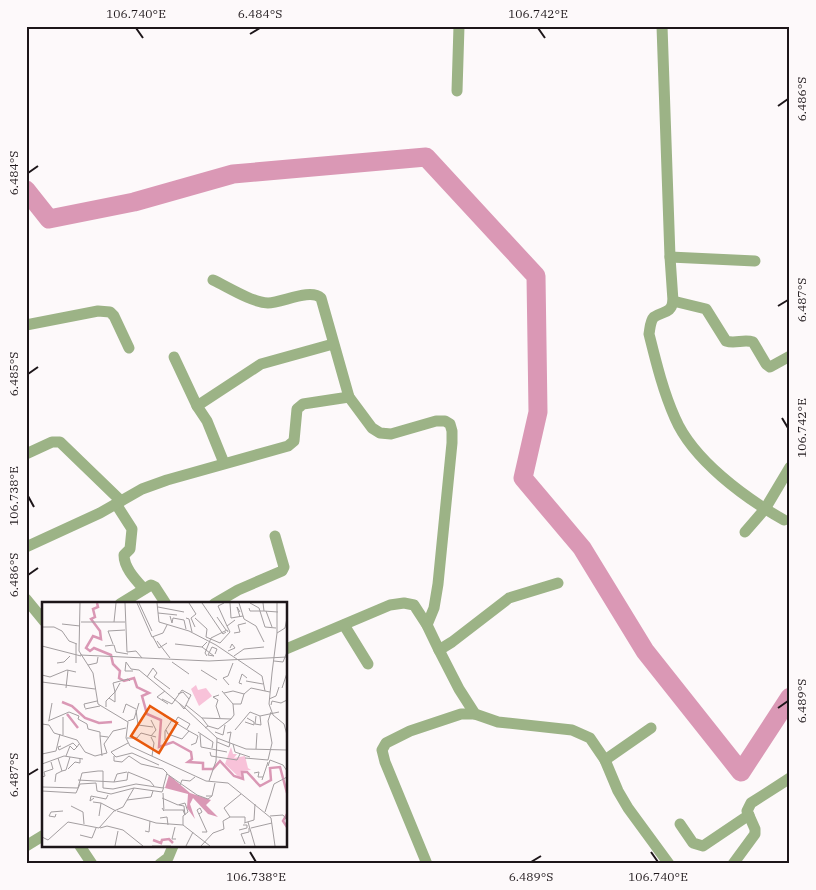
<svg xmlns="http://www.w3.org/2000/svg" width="816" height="890" font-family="'IBM Plex Serif',serif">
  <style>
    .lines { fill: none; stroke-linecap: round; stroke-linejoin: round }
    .river { stroke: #da98b5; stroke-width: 19 }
    .minor { stroke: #9cb386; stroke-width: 11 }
    .ticks { fill: none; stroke: #1d1619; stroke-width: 2 }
    .inset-river { fill: none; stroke: #da98b5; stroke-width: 2.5 }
    .inset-road { fill: none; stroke: #a39ea0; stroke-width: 1 }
    .view { fill: #e8590c; fill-opacity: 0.15; stroke: #e8590c; stroke-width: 2.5 }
    .inset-edge { fill: none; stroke: #1d1619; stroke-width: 2.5 }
    .neatline { fill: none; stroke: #1d1619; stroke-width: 2 }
    .ticks-label { font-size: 12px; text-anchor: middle; fill: #1d1619 }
  </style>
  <rect width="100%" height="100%" fill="#fdf9fa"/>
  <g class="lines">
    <polyline class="river" points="26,190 49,219 134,202 233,174 426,157 536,276 538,412 523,478 582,548 645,651 741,772 790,697"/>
    <g class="minor">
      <path d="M662 26 670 257 673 301C671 314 663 311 654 317 650 321 650 329 649 334 656 362 663 391 675 418 693 460 745 498 784 520"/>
      <polyline points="457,91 459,26"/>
      <polyline points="670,257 755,261"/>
      <path d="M213 280C228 287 251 302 268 303 282 303 310 288 321 298L349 397 372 428 380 433 391 434 436 421H445L450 424 452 431V443L438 584 434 608 427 625"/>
      <path d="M673 301 706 309 726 341C735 344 744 339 753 342L766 364 770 367 790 356"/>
      <polyline points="26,325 98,311 110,312 114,316 129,348"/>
      <polyline points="174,357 197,406 207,421 224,463"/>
      <polyline points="197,406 261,364 333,344"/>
      <polyline points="26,454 52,442 60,442 121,501"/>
      <path d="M116 504 132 529 130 549 124 555C124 568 136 580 144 589"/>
      <polyline points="745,532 765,509 790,467"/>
      <polyline points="26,547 100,513 142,489 167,480 288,446 294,441 297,409 303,404 349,397"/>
      <polyline points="26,599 44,621"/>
      <polyline points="120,604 151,585 155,587 166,604"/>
      <polyline points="214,604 238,590 282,571 284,567 275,536"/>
      <polyline points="344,625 368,664"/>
      <polyline points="286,649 390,605 404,603 414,605 427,625 439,650 452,642 509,598 558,583"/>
      <polyline points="439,650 459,689 475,714 498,722 572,730 590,738 605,760 618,791 628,808 669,864"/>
      <polyline points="605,760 651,728"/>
      <polyline points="680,824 693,843 703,846 749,815"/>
      <polyline points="26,846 44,835"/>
      <polyline points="80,846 92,864"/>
      <polyline points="160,864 168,858 173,846"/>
      <polyline points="427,864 385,762 382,750 386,743 410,731 461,714 475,714"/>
      <polyline points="733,864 755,834 755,829 747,811 751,803 790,778"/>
    </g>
  </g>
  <path class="ticks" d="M136 28 143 38M538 28 545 38M250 34 260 28M778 106 788 99M28 173 38 166M778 306 788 300M28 374 38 367M782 418 788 428M28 496 34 507M28 575 38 568M778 708 788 701M28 775 38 769M250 852 256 862M651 852 658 862M531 862 541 856"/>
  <g transform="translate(42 602)">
    <rect width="245" height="245" fill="#fdf9fa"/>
    <path d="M154 83 156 88 164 86 170 94 157 104 149 87ZM189 145 191 152H195L192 156 203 154 206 166 209 168 199 169 201 175 198 176 183 162Z" fill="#f8c2d9"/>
    <path d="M127 173 148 191 169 198 164 203 176 215 166 212 151 196 148 202 153 217 145 206 146 192 123 186Z" fill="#da98b5"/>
    <path class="inset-river" d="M55 1 56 5 51 7 53 15 49 17 58 29 59 37 51 34 44 46 48 49 52 46 69 53 71 62 78 69 77 76 82 79 92 76 95 85 107 91 100 94 105 112 119 118 117 145 131 140 149 150 150 157 146 160 161 161V167H171L178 159 192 174 201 177 200 170H205L218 184 229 178 228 166 238 165 245 191M20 100 30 104 43 116 57 121 70 120M25 112 36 126M245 212 241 219 245 225M111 238 119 241 120 238 127 237 131 241"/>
    <path class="inset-road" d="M38 1 37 49 51 71 56 102 86 120 84 136 88 144 164 179 186 181 229 216 233 244M83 1 85 50 94 49 100 56M95 1 110 35 121 31 125 23M97 1 110 29M115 1 117 20 147 29 174 43 220 74 223 89 228 90M147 1 154 12 149 16 153 25M160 1 181 32 184 30M182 1 176 4 185 24M188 1 189 16 201 14M197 1 202 17 214 24 222 40M208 1 217 6 223 25 234 26M221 1 222 9 236 10M116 5 142 10M207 6 208 9H222M224 9 230 25M116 11 135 13M128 14 130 21 131 16 142 18 144 27M175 15 184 28M198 15 195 5 198 10M144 16 147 17 150 30M153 16 165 27 164 35 178 41M39 20H83M72 20 74 1M20 22 38 24M0 25H12L20 29 27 39 35 42M192 31 198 30 196 23 204 21M235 31V1M111 35 117 46 125 41M115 39 128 56M165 40 160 45 172 54M178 41 188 30 185 24 193 18M34 42V61M71 42 66 29 83 28M133 42 160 45M0 44 39 54M63 44 72 43 74 50 86 52M186 49 193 46 190 42 188 46M38 53 167 59 245 55M165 54 163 51 169 36 185 28 186 30M172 54 166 53 170 45 175 47 173 52M192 54 202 47 222 45M232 59 241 60 245 50M84 60 89 67 97 68 143 106 175 136 174 159 167 179M84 60 83 69H91M130 60 147 72M15 61 22 60 28 54M46 63 55 61 56 55M159 68 175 78M230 71 227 102 231 113 242 122 245 133M230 71 235 31 243 26 245 16M0 73 8 75 25 68 34 70M105 75 111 66 115 71 112 75 128 87M204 79 221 82M0 80 53 87M200 82 197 81 200 72 205 76M187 83 181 76 186 74 191 61M24 86 26 68M240 86 245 71M123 89 115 95 126 102M182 91 191 89 202 92 199 102H191M136 92 141 90 147 97 149 93M202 92 209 86 223 89M177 93 171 95 176 98 174 104 178 116M67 96 73 100V90L78 81M120 97 130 102 140 88 149 93M227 97 234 94 237 85M137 101 142 107 147 97M144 103 160 116M229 103 230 99 239 101 245 98M64 105V99L73 90 71 81 86 77 88 79M43 106 42 102 55 99M43 107 58 104M94 108 96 123 111 125M81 111 84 102 94 107M121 113 147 129M214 114 213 122 219 123 218 114M21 115V133M7 118 10 101M6 119 27 110 37 114 36 117 45 122 46 127 58 130V134M86 119 92 117 97 101M133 120 136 115 148 122 145 127M203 120 212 123V120L205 116M0 122 7 123 12 131 35 138 43 150 53 154 65 151 62 142 71 129 84 126M166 124 176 127 189 117M163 126 166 124 160 116 189 117 192 113 191 102 180 89M124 128 126 132 140 137 147 129 156 134 154 141 149 143M193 128 208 110 218 114 237 110M156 130 171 140 170 146M173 130 181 133 183 123M185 131 189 130 187 141M158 132 159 145 185 150M109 134 114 128 109 118M109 135 112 141 110 154M85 136H95L99 131 114 135M175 136 204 147 245 148M123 138V129L130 118M175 140 187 145 188 141M191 142 193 150 208 155M19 144 16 145 17 148 31 141 35 145 37 142M214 147 215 131M69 150 74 155 90 151 117 163M69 150 86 141M168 150 169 154 195 158 198 152M0 152 14 149 18 132M24 154 28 144 32 148 35 145M60 154 58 134 66 135M203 156 226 158 230 141 226 119 229 110M0 162 22 154 41 157M226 164 228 158 241 163 245 169M26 167 33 160 38 161V157M20 169 24 168 28 155M212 171 217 170 216 175H221M125 172 155 193 166 197 170 194M0 175 3 174 2 170 11 167 9 160M36 178 72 180 85 178 86 170 108 179 112 184M220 178 226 160M13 180 14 172 20 169 16 156M72 180 75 172 85 170M138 183 140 178 148 179 153 175M0 185 36 186 40 171 56 169H61V186L71 187 94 182 121 186 125 171 121 167 99 162 87 154 80 160 72 159V154M0 189 34 191 38 182 54 181 55 189 69 192 92 186M164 194H170L173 181M52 196 48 199 49 194 64 197 66 193M120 196 136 203 143 201 146 210 141 214V223M85 198 109 195 111 189M51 200 59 201 57 214M59 201 74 209M137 203 142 204 143 213 141 208M29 204 41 210 42 222M120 206 122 209 121 191M123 208H142M75 209 114 221 141 223 168 244M223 210 232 182 245 175M14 212 13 215 7 214 9 210 21 209M157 212 160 210 158 206 155 208 165 230H160M228 214 241 213 245 218M188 215H203V220M118 216 125 215 126 223M206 220 213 244M202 221 212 218 213 202M133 225 130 237H134M58 226 65 224 81 228 101 244M209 226 230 221M197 228 205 226V223H201M103 229 107 230 108 219M38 233 50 236 54 226M0 235 6 238 26 220 57 226 72 209 81 205 92 186 120 190 122 185M203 242 199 232 207 230V226M73 244 76 229M110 244H129M144 244 151 230M159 244 171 231 182 227 181 219 188 215 182 206 199 192"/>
    <path class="view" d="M108 104 135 121 117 151 89 134Z"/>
    <rect width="245" height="245" class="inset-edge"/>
  </g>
  <rect width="816" height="890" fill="none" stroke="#fdf9fa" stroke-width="55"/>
  <rect x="28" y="28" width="760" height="834" class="neatline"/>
  <g class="ticks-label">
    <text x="136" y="18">106.740°E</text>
    <text x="260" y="18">6.484°S</text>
    <text x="538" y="18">106.742°E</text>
    <text transform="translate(802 99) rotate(-90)" y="4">6.486°S</text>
    <text transform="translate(14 173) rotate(-90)" y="4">6.484°S</text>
    <text transform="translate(802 300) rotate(-90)" y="4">6.487°S</text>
    <text transform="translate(14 374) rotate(-90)" y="4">6.485°S</text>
    <text transform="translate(802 428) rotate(-90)" y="4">106.742°E</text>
    <text transform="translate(14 496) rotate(-90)" y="4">106.738°E</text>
    <text transform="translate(14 575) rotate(-90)" y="4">6.486°S</text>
    <text transform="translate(802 701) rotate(-90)" y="4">6.489°S</text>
    <text transform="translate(14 775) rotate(-90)" y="4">6.487°S</text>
    <text x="256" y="881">106.738°E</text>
    <text x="531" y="881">6.489°S</text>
    <text x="658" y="881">106.740°E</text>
  </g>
</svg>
